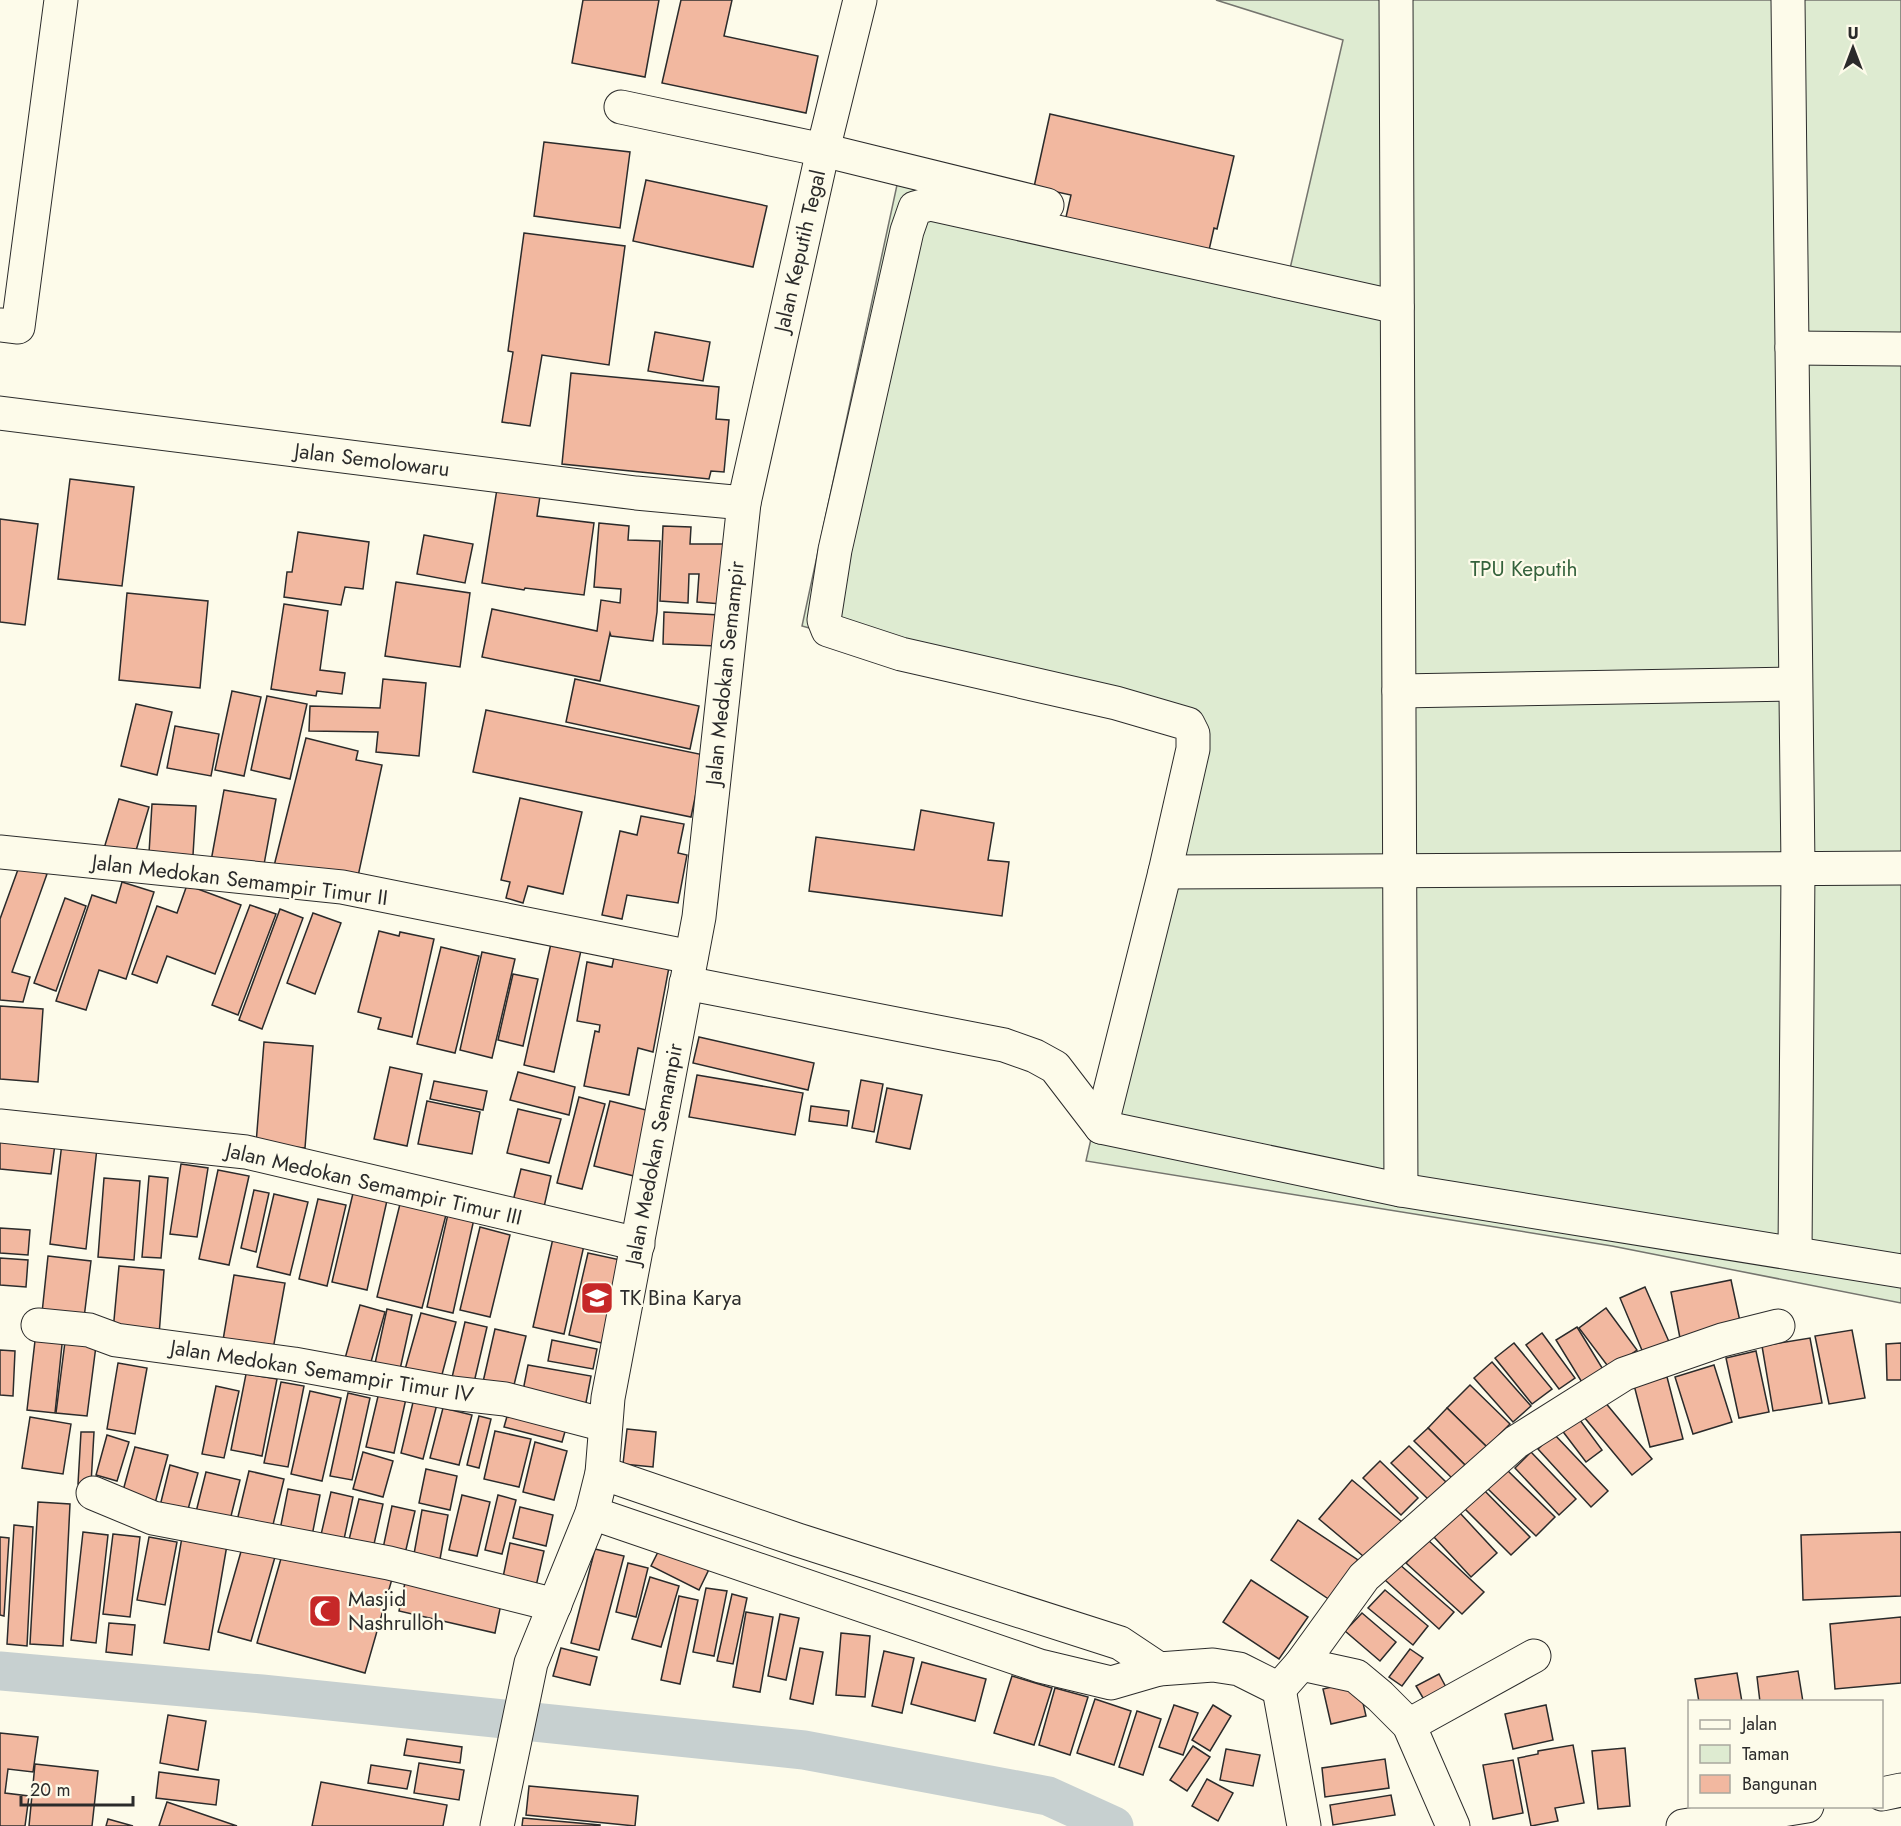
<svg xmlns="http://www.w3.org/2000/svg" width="1901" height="1826" font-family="Jost,sans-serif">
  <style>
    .green { fill: #deebd1; stroke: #74746e; stroke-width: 1.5 }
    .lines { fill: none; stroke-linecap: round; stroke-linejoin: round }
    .canal { stroke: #c7d0d0; stroke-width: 39 }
    .building { fill: #f2b8a0; stroke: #2b2b2b; stroke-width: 1.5 }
    .minor-casing { stroke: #2b2b2b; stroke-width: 35 }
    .major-casing { stroke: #2b2b2b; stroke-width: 35 }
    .minor { stroke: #fdfbea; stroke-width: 33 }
    .major { stroke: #fdfbea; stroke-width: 33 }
    .labels { text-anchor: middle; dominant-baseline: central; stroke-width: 4.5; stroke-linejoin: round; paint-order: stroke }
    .street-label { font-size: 21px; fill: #2b2b2b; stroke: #fdfbea }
    .park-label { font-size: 21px; fill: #34623c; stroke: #fdfbea }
    .poi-label { font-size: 21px; fill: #2b2b2b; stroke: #fdfbea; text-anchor: start }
  </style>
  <rect width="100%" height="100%" fill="#fdfbea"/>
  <polygon class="green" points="1216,0 1901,0 1901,1303 1612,1246 1086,1161 1183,733 802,626 897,185 1289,273 1343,40"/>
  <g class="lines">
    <polyline class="canal" points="0,1671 262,1694 804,1750 1048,1796 1114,1826"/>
  </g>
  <g class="building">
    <polygon points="583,0 659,0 645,77 572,63"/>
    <polygon points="681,0 732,0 724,36 818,56 806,113 662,83"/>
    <polygon points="1050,114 1234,156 1217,229 1214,228 1207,259 1064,226 1071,195 1034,187"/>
    <polygon points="544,142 630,152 620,228 534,216"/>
    <polygon points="646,180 767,206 753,267 633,241"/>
    <polygon points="524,233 625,246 609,365 542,355 530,426 502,422 513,352 508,351"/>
    <polygon points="655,332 710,342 703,381 648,371"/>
    <polygon points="571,373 719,387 716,419 729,420 724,472 711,471 709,479 562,464"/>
    <polygon points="70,479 134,487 122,586 58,579"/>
    <polygon points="497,489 540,496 537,516 594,523 584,595 525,588 524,590 482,583"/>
    <polygon points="0,519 38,524 25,625 0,622"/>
    <polygon points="599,523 629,526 628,540 660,541 657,612 653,641 611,636 610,633 600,681 482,657 492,609 597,631 601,600 620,603 621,589 594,587"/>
    <polygon points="663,526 691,527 690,544 726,544 722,604 697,602 699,574 689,574 688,603 660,601"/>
    <polygon points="298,532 369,542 363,589 345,587 341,605 284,597 287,572 292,572"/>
    <polygon points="424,535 473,544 465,583 417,574"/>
    <polygon points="396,582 470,593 460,667 385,656"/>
    <polygon points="127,593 208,601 200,688 119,680"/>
    <polygon points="284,604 328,611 320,670 345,673 342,694 317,691 316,696 271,689"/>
    <polygon points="664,612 720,615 718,646 663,644"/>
    <polygon points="383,679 426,683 419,756 376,752 378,732 309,731 310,706 380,708"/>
    <polygon points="575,679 699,706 690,749 566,722"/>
    <polygon points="232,691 261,697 244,776 215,770"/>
    <polygon points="267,696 307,704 290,779 251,770"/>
    <polygon points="136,704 172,712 157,775 121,766"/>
    <polygon points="486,710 704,755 691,817 473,772"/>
    <polygon points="175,726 219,734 211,776 167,768"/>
    <polygon points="306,738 358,751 356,760 382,765 357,881 274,866"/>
    <polygon points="224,790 276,799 263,870 211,861"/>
    <polygon points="520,798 582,812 563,894 528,886 523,903 506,898 510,882 501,880"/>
    <polygon points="119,799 149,807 132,864 102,855"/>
    <polygon points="152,804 196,806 193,855 149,853"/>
    <polygon points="921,810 994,823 988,860 1009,862 1002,916 809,891 816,837 914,850"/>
    <polygon points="641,816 684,824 678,853 687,855 678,903 627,895 622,919 602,915 620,831 637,835"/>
    <polygon points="20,864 47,874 12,972 30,977 23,1002 0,1000 0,919"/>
    <polygon points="122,882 154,892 126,979 99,970 86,1010 56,1001 92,895 116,903"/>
    <polygon points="187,885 241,905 215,974 167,956 157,983 132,974 157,906 177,913"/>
    <polygon points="65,898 86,906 56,991 34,983"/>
    <polygon points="250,905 276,914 238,1015 212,1005"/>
    <polygon points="280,909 303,918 262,1029 239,1020"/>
    <polygon points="313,913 341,923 315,994 287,983"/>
    <polygon points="379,931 399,936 400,932 434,939 412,1037 378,1029 381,1018 358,1012"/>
    <polygon points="552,939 582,946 554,1072 524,1065"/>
    <polygon points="441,947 479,956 455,1053 417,1044"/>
    <polygon points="482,952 515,959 492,1058 460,1050"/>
    <polygon points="615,952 670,962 653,1052 638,1048 629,1095 584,1086 595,1031 599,1032 600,1025 577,1021 587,962 612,967"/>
    <polygon points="513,974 538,979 523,1046 498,1040"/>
    <polygon points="0,1006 43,1009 38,1082 0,1079"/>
    <polygon points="699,1037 814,1063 808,1090 693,1063"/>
    <polygon points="264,1042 313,1046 305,1148 256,1144"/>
    <polygon points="390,1067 422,1074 407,1146 374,1139"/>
    <polygon points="518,1072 575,1087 569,1115 510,1100"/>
    <polygon points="697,1075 803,1093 795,1135 689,1117"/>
    <polygon points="861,1080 883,1084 874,1132 852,1128"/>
    <polygon points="434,1081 487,1091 483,1110 430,1099"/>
    <polygon points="887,1088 922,1095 910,1149 876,1142"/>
    <polygon points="579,1097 605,1104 582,1189 557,1183"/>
    <polygon points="427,1101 480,1112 472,1154 418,1144"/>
    <polygon points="610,1101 650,1111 634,1176 594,1166"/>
    <polygon points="811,1106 849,1111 847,1126 809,1121"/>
    <polygon points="518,1109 561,1119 549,1163 507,1153"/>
    <polygon points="0,1138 55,1144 51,1174 0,1169"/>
    <polygon points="62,1143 97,1148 86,1249 50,1244"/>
    <polygon points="181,1164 208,1168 197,1237 170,1234"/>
    <polygon points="521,1169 551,1176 544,1207 513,1201"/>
    <polygon points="218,1170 249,1176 229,1265 199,1259"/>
    <polygon points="149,1176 168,1178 161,1258 142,1257"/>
    <polygon points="104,1178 140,1181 134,1260 98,1257"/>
    <polygon points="354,1189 388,1196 367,1290 332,1282"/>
    <polygon points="254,1190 269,1193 256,1252 241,1248"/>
    <polygon points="274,1194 308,1202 290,1275 257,1267"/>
    <polygon points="318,1199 346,1205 327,1286 299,1279"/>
    <polygon points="401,1200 447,1211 422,1308 377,1297"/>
    <polygon points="448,1214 474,1219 453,1313 427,1307"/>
    <polygon points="480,1227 510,1235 490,1317 460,1310"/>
    <polygon points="0,1228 30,1230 28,1255 0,1253"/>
    <polygon points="554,1234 585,1241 564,1334 533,1327"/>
    <polygon points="588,1253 625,1261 606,1344 569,1335"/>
    <polygon points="48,1256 91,1261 84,1318 42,1313"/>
    <polygon points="0,1258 28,1260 26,1287 0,1285"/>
    <polygon points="119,1266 164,1270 159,1335 113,1331"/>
    <polygon points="234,1275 285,1283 272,1355 222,1346"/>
    <polygon points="1731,1280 1741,1326 1680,1338 1671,1292"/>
    <polygon points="1645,1287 1670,1344 1644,1355 1620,1298"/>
    <polygon points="360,1305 385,1312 369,1369 344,1362"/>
    <polygon points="1606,1308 1637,1350 1610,1369 1579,1328"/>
    <polygon points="387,1309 412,1315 399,1374 374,1368"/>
    <polygon points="421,1313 456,1322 440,1382 404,1373"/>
    <polygon points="465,1322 487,1327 472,1391 450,1386"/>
    <polygon points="1577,1327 1604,1371 1583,1384 1556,1340"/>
    <polygon points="495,1329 526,1336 513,1389 483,1382"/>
    <polygon points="1852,1330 1865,1398 1829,1404 1815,1336"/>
    <polygon points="36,1332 63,1335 55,1413 27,1410"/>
    <polygon points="1542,1333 1575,1378 1559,1389 1526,1345"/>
    <polygon points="66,1334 97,1338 87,1416 56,1413"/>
    <polygon points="1810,1338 1822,1403 1773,1411 1762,1346"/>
    <polygon points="552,1340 597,1349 593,1369 548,1361"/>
    <polygon points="1514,1343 1552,1389 1532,1404 1495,1358"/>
    <polygon points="1901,1343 1901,1380 1887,1380 1886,1344"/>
    <polygon points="0,1350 15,1351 13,1396 0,1395"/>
    <polygon points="1756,1351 1769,1412 1739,1418 1726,1358"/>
    <polygon points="1492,1362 1531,1406 1513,1422 1474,1378"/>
    <polygon points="118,1363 147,1368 135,1434 107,1429"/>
    <polygon points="528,1365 591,1376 584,1413 521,1401"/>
    <polygon points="1714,1365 1732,1422 1693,1434 1675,1377"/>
    <polygon points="246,1374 277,1379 262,1456 231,1450"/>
    <polygon points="1667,1377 1683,1439 1650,1447 1634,1385"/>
    <polygon points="281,1382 304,1386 288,1467 264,1463"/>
    <polygon points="1470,1385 1510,1424 1487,1447 1447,1408"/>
    <polygon points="216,1386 239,1391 224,1458 202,1454"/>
    <polygon points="380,1388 407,1394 394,1453 366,1447"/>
    <polygon points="310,1391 341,1398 322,1481 291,1474"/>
    <polygon points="348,1393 370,1398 352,1480 330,1476"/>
    <polygon points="414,1398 437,1404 423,1459 401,1453"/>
    <polygon points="1604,1401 1652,1459 1632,1475 1584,1417"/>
    <polygon points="510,1406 568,1421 562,1442 504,1427"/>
    <polygon points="443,1408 472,1415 459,1465 430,1458"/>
    <polygon points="1447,1408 1487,1447 1467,1467 1428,1428"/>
    <polygon points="479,1416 491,1419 479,1468 467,1465"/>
    <polygon points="1577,1416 1602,1450 1586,1462 1561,1429"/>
    <polygon points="30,1417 71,1424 63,1474 22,1468"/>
    <polygon points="1428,1428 1467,1467 1454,1480 1414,1441"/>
    <polygon points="627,1429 656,1432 653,1467 623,1464"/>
    <polygon points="495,1431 531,1439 519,1487 484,1479"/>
    <polygon points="81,1432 94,1432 91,1484 78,1484"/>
    <polygon points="1554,1434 1608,1491 1591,1507 1538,1449"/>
    <polygon points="107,1435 129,1442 117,1481 96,1475"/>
    <polygon points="535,1442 567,1451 554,1500 523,1492"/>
    <polygon points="1409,1446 1446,1482 1428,1499 1391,1463"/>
    <polygon points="135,1447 168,1455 154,1507 121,1498"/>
    <polygon points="363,1452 393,1461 383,1497 353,1489"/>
    <polygon points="1531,1452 1576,1499 1559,1515 1515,1468"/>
    <polygon points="1380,1461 1418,1498 1401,1515 1363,1478"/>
    <polygon points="170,1465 198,1473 187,1513 160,1506"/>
    <polygon points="1505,1468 1555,1517 1536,1536 1486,1487"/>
    <polygon points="426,1469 457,1476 450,1510 419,1503"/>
    <polygon points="249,1471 284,1479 271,1533 236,1525"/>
    <polygon points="206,1472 240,1480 230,1520 196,1512"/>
    <polygon points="1352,1480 1402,1522 1369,1561 1319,1519"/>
    <polygon points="1479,1485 1530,1537 1511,1555 1460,1504"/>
    <polygon points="288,1489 320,1495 311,1541 279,1535"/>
    <polygon points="331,1492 353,1497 343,1544 320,1539"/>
    <polygon points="462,1495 490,1502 477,1556 449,1550"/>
    <polygon points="498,1495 516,1500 502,1554 485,1550"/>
    <polygon points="359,1499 383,1504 372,1553 347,1548"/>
    <polygon points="38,1502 70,1504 63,1646 30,1644"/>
    <polygon points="392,1506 415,1511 404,1558 382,1553"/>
    <polygon points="520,1507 553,1515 546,1546 513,1538"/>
    <polygon points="422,1510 448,1515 440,1559 414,1554"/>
    <polygon points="1460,1513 1497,1553 1471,1577 1434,1537"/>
    <polygon points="1298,1520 1358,1560 1330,1600 1271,1560"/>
    <polygon points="14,1525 33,1527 27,1646 7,1644"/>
    <polygon points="83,1532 108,1535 96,1643 71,1640"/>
    <polygon points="1901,1532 1901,1596 1803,1600 1801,1535"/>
    <polygon points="113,1534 140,1537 130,1617 103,1614"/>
    <polygon points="0,1537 9,1538 4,1616 0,1615"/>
    <polygon points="149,1537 177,1542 165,1605 137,1600"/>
    <polygon points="182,1537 227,1545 209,1650 164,1643"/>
    <polygon points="664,1540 712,1563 699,1590 651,1566"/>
    <polygon points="1428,1540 1484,1592 1462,1614 1406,1563"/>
    <polygon points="244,1541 277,1550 251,1641 218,1632"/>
    <polygon points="510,1543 544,1551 534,1595 501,1587"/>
    <polygon points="284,1548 392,1579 365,1673 257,1643"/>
    <polygon points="595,1549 624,1556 599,1650 571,1643"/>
    <polygon points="628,1563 648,1568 636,1617 616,1612"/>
    <polygon points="1399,1564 1454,1612 1439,1629 1385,1580"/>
    <polygon points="650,1577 679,1586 661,1647 632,1639"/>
    <polygon points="406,1578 502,1599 495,1633 399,1611"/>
    <polygon points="1251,1580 1308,1617 1279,1659 1223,1622"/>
    <polygon points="706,1588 727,1591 714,1656 693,1652"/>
    <polygon points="1385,1590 1428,1626 1413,1645 1368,1608"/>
    <polygon points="732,1594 747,1598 733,1664 717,1661"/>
    <polygon points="679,1596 698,1600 680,1684 661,1680"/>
    <polygon points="746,1612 773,1617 760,1692 733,1687"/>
    <polygon points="1362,1613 1396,1642 1380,1661 1345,1631"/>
    <polygon points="780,1614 799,1618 786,1680 768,1676"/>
    <polygon points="1901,1617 1901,1683 1835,1689 1830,1624"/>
    <polygon points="109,1623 135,1625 132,1655 106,1652"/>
    <polygon points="841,1633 870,1636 865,1697 836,1695"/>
    <polygon points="561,1648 597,1657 590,1685 553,1676"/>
    <polygon points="800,1648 823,1652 813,1704 790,1699"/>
    <polygon points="1410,1649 1423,1658 1402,1686 1389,1677"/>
    <polygon points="884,1651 914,1658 902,1713 872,1706"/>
    <polygon points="922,1662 986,1679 975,1721 911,1704"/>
    <polygon points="1798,1671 1803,1702 1760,1702 1757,1677"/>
    <polygon points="1737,1673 1742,1702 1699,1702 1695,1679"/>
    <polygon points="1439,1674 1448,1691 1426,1703 1416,1686"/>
    <polygon points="1012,1676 1052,1688 1034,1745 994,1733"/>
    <polygon points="1358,1681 1366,1716 1331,1724 1323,1689"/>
    <polygon points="1055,1688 1088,1697 1070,1755 1039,1745"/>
    <polygon points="1095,1699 1131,1711 1114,1765 1077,1753"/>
    <polygon points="1174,1705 1198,1713 1183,1755 1159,1747"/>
    <polygon points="1213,1705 1231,1716 1210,1751 1192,1740"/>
    <polygon points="1546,1705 1553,1740 1513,1749 1505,1714"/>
    <polygon points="1137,1711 1161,1719 1143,1775 1119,1767"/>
    <polygon points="168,1715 206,1721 198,1770 160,1763"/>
    <polygon points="0,1733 38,1737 33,1772 8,1769 5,1793 29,1796 25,1826 0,1826"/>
    <polygon points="407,1739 462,1747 460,1763 404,1755"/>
    <polygon points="1573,1745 1584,1803 1555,1808 1558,1821 1531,1826 1518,1758 1538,1754 1538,1751"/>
    <polygon points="1193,1746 1210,1757 1187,1791 1170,1780"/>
    <polygon points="1625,1748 1630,1806 1598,1809 1592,1751"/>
    <polygon points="1226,1749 1260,1755 1253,1786 1220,1780"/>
    <polygon points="1385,1759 1389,1788 1325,1797 1322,1768"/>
    <polygon points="1513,1760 1523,1813 1493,1819 1483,1765"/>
    <polygon points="419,1763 464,1770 459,1800 414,1793"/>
    <polygon points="35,1764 98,1771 92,1826 29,1826"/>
    <polygon points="371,1765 411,1771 407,1789 368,1783"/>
    <polygon points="159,1772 219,1780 216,1805 156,1798"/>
    <polygon points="1207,1779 1233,1793 1218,1821 1192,1806"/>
    <polygon points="321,1782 447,1805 443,1826 312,1826"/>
    <polygon points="529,1786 638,1796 635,1826 526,1815"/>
    <polygon points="1391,1795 1395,1815 1333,1825 1330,1805"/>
    <polygon points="167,1802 237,1826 159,1826"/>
    <polygon points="523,1818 600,1825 600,1826 522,1826"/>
    <polygon points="108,1819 133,1826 106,1826"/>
  </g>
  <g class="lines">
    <defs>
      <g id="minor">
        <polyline points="1396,0 1401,1190"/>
        <polyline points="1788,0 1798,868 1795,1252"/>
        <polyline points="621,107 823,150 1047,205"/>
        <polyline points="0,325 18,327 61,0"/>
        <polyline points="1792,348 1901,349"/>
        <polyline points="1399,691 1795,684"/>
        <polyline points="0,852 342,887 691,957"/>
        <polyline points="1165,872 1901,868"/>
        <polyline points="686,983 1004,1045 1035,1056 1055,1067 1101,1127 1401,1190 1901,1271"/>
        <polyline points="0,1126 246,1152 638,1244"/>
        <polyline points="1101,1127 1165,872 1193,749 1193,734 1188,724 1116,703 901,654 828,630 824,620 835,550 907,231 915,208 930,204 1397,307"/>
        <polyline points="38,1325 89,1330 116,1340 294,1364 452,1393 505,1399 605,1425"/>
        <polyline points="602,1473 798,1540 1120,1643 1159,1669"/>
        <polyline points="93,1493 153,1518 389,1563 555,1605"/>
        <polyline points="592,1513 1040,1666 1111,1683 1159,1669 1213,1665 1239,1669 1279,1689"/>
        <polyline points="1301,1664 1356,1676 1380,1696 1409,1725 1453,1826"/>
        <polyline points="1279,1689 1301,1664 1364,1577 1516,1442 1624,1374 1722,1340 1778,1326"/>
        <polyline points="1279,1689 1304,1826"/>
        <polyline points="1409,1725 1534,1656"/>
        <polyline points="1882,1794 1901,1790"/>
        <polyline points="497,1826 531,1663 592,1513 602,1473 608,1398 699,917 744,503"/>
        <polyline points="1683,1826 1807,1806"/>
      </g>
      <polyline id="major" points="0,413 636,493 744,503 823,150 860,0"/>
    </defs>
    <use href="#minor" class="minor-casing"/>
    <use href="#major" class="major-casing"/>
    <use href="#minor" class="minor"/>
    <use href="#major" class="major"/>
  </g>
  <defs>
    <symbol id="school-square" viewBox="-11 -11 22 22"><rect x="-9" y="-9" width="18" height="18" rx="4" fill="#c62828" stroke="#fdfbea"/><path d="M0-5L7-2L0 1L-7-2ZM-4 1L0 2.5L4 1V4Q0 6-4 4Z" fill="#fff"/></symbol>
    <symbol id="mosque-square" viewBox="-11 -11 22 22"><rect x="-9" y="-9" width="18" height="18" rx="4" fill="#c62828" stroke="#fdfbea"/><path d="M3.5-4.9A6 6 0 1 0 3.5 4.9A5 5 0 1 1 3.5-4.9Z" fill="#fff"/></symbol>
  </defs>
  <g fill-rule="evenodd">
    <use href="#school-square" x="578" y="1279" width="38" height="38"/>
    <use href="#mosque-square" x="306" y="1592" width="38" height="38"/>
  </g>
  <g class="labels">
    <g class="street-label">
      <text transform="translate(800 251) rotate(-77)">Jalan Keputih Tegal</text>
      <text transform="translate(372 460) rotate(7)">Jalan Semolowaru</text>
      <text transform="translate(725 673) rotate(-84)">Jalan Medokan Semampir</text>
      <text transform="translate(240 880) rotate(7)">Jalan Medokan Semampir Timur II</text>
      <text transform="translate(654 1154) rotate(-79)">Jalan Medokan Semampir</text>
      <text transform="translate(374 1184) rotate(13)">Jalan Medokan Semampir Timur III</text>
      <text transform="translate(322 1371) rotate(9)">Jalan Medokan Semampir Timur IV</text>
    </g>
    <g class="park-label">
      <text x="1524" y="569">TPU Keputih</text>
    </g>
    <g class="poi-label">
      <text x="620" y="1298">TK Bina Karya</text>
      <text x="348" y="1599">Masjid<tspan x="348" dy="24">Nashrulloh</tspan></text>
    </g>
  </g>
  <rect x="1688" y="1700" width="195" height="108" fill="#fdfbea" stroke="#a9a89e" stroke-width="1.5"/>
  <rect x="1700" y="1720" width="30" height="9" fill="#fdfbea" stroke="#a9a89e" stroke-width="1.5"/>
  <text x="1742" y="1730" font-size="18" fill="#2b2b2b">Jalan</text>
  <rect x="1700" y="1745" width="30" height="18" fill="#deebd1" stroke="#a9a89e" stroke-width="1.5"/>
  <text x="1742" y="1760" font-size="18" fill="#2b2b2b">Taman</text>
  <rect x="1700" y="1775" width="30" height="18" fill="#f2b8a0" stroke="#a9a89e" stroke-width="1.5"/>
  <text x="1742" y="1790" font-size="18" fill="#2b2b2b">Bangunan</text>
  <g transform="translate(1853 48)" stroke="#fdfbea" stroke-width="4.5" paint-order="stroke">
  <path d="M0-4.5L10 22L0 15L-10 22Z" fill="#2b2b2b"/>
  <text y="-9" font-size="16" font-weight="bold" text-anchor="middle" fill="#2b2b2b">U</text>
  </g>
  <path d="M21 1796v9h112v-9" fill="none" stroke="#2b2b2b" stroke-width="3"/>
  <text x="30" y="1796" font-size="18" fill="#2b2b2b" stroke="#fdfbea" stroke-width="4.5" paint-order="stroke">20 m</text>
</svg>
